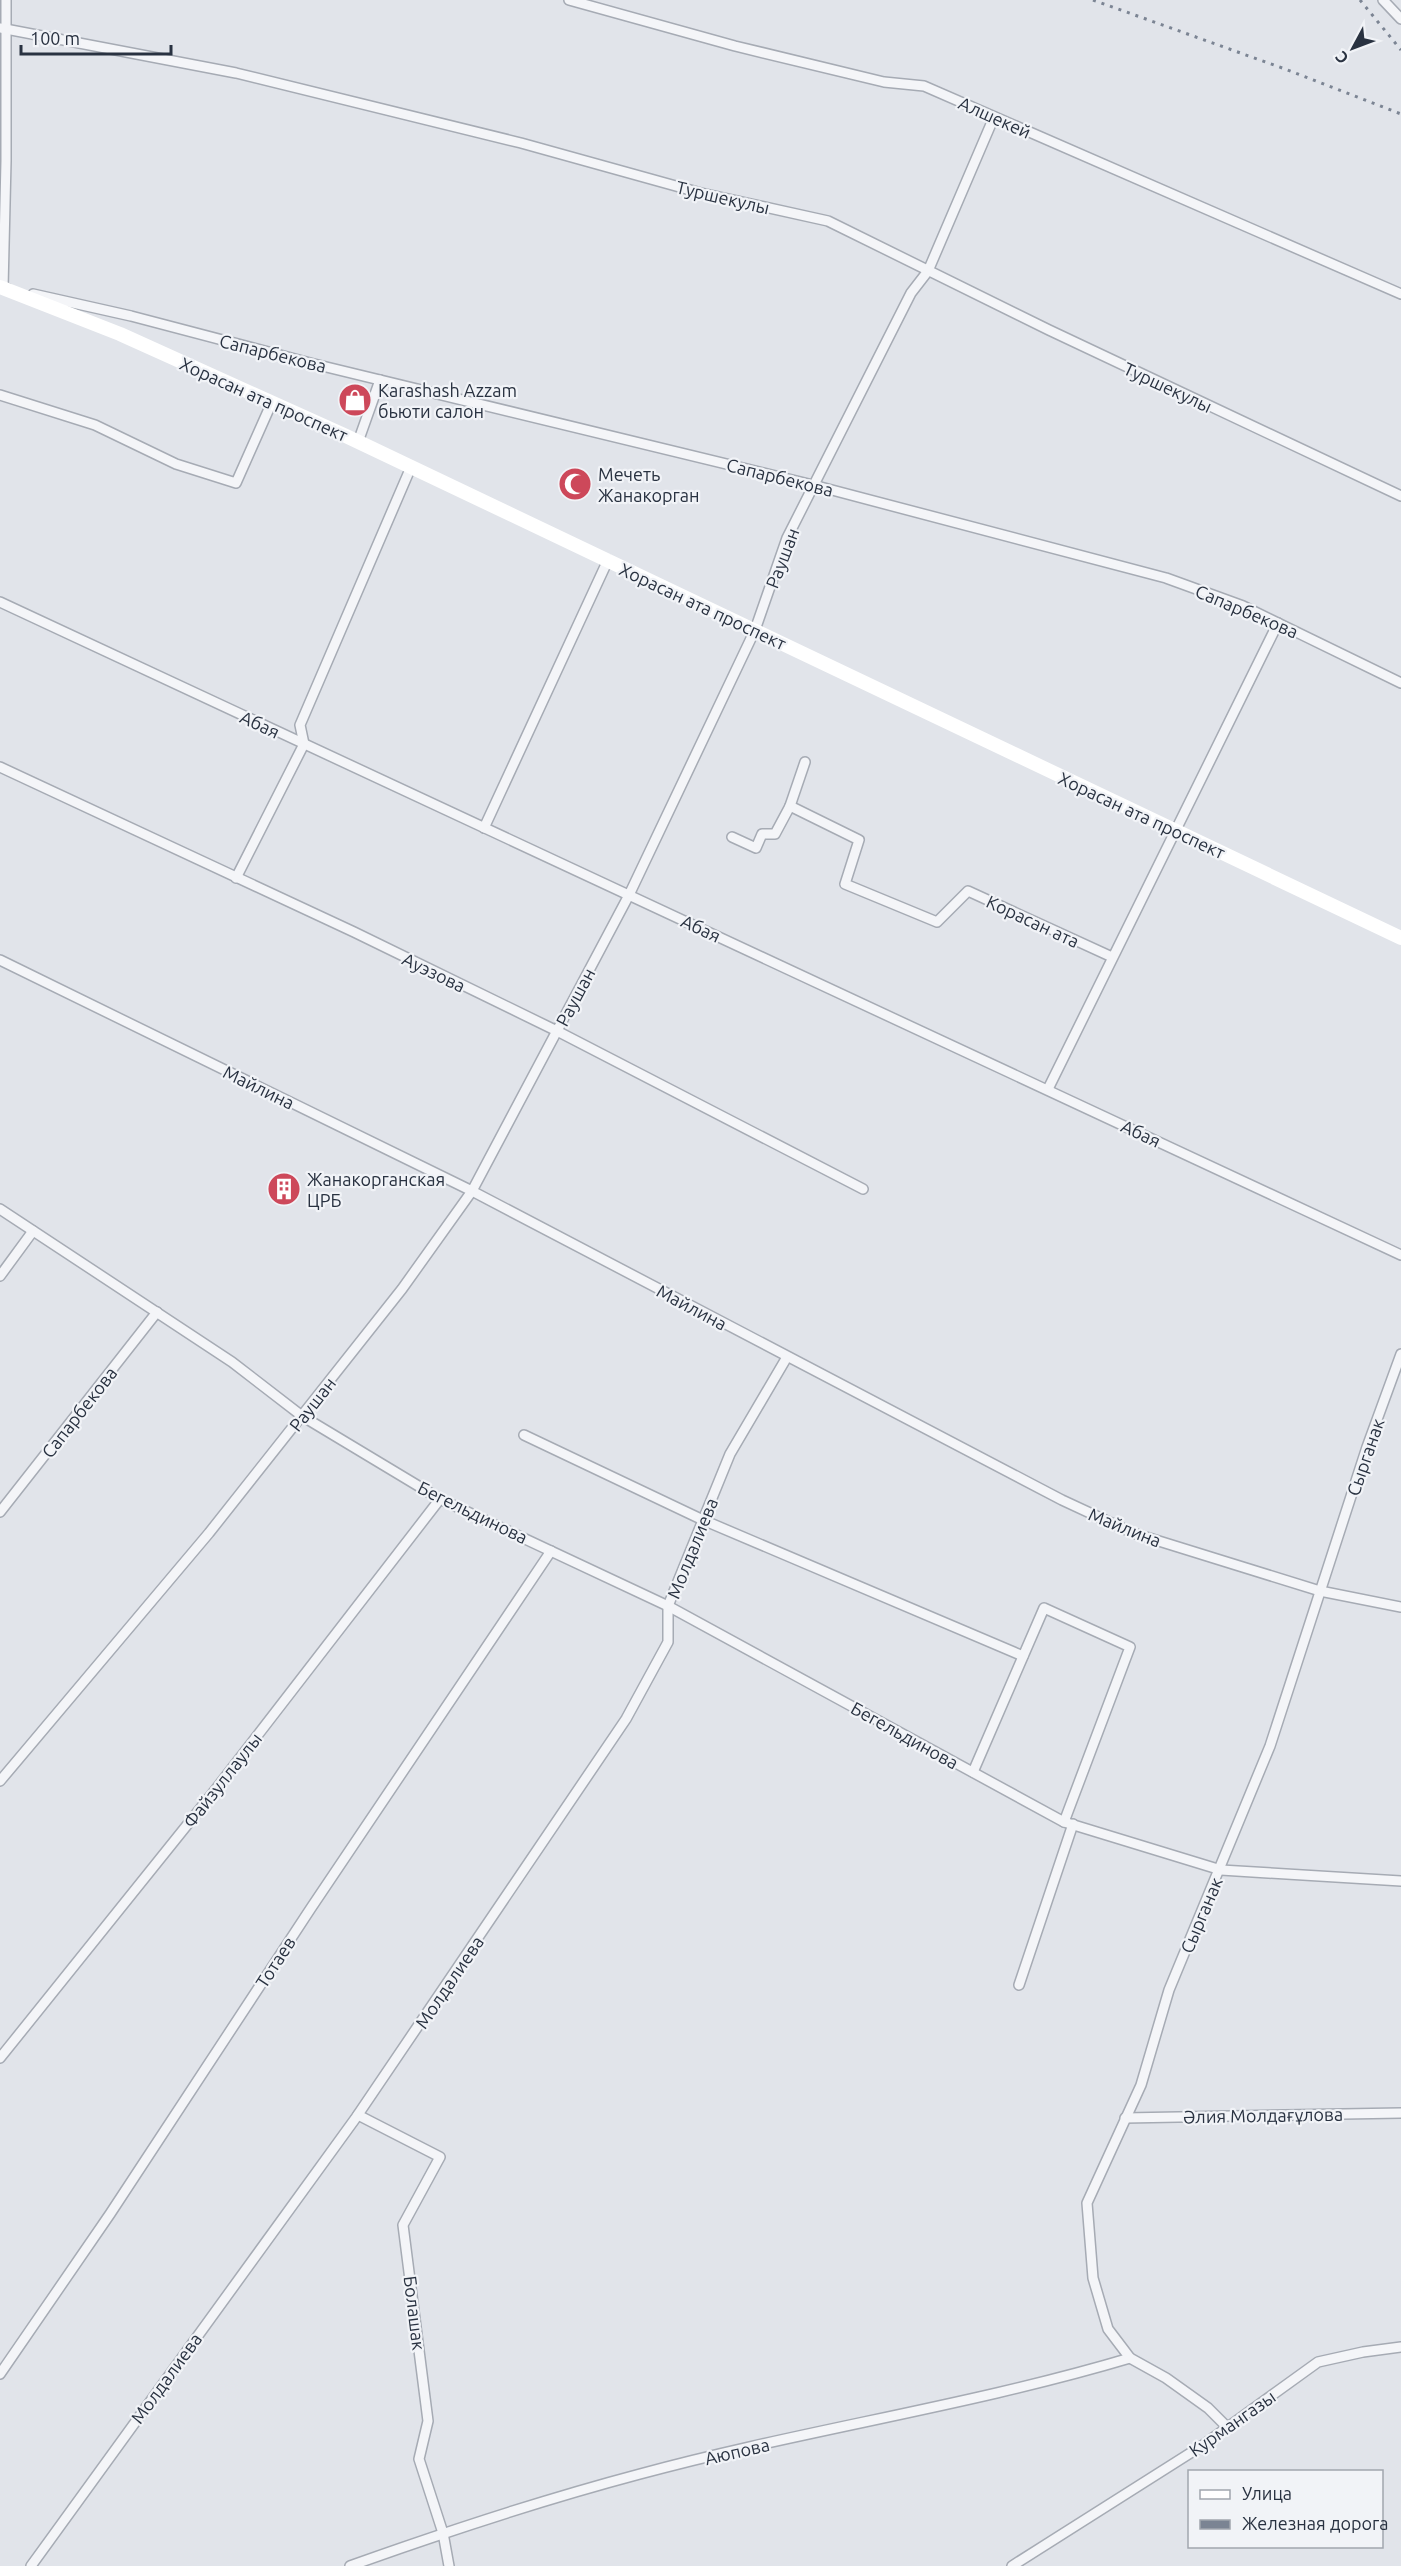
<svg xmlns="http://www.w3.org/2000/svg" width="1401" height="2566" font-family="Ubuntu,sans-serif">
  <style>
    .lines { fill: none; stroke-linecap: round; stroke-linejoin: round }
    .street-casing { stroke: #a6abb4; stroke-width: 12 }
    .street { stroke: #f4f5f8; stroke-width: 9 }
    .secondary { stroke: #fff; stroke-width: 14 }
    .rail { stroke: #7b8493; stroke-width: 3; stroke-dasharray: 3 6; stroke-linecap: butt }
    .labels { text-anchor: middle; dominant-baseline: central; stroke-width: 4.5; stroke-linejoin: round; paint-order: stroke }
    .street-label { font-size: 18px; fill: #293241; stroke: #f1f3f7 }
    .poi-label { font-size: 18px; fill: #293241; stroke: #f1f3f7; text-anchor: start }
  </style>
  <rect width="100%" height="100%" fill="#e1e4ea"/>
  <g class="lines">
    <defs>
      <g id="street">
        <polyline points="6,0 6,161 3,288 8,289"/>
        <polyline points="569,0 735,46 884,82 924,86 1401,294"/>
        <polyline points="1383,0 1401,19"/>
        <polyline points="0,28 236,73 521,143 701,193 828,221 1049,330 1401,496"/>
        <polyline points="33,294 131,316 314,364 813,485 1166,578 1243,606 1401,683"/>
        <polyline points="0,395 95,425 176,464 236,483 272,402"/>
        <polyline points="358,442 380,380"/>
        <polyline points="0,602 1401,1255"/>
        <polyline points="0,767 354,932 557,1031 863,1189"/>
        <polyline points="790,806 805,762"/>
        <polyline points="484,828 608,560"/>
        <polyline points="732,837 756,848 762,834 775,834 790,806 859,840 845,884 937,922 968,891 1112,957"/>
        <polyline points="236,878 304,744 300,725 411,467"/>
        <polyline points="0,960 472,1191 1062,1500 1133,1533 1320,1591 1401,1607"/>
        <polyline points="1048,1089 1278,623"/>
        <polyline points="0,1209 232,1362 302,1416 440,1499 668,1606 1064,1822 1221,1870 1401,1881"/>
        <polyline points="0,1276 33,1231"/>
        <polyline points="524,1435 703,1520 1023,1656"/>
        <polyline points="0,1512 157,1312"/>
        <polyline points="973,1772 1044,1608 1130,1647 1064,1822"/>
        <polyline points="0,1781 209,1533 402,1289 472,1191 629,895 755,630 787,538 911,293 928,271 994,117"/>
        <polyline points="1019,1985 1073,1824"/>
        <polyline points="0,2058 216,1789 440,1499"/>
        <polyline points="358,2115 440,2157 403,2225 428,2421 419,2459 443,2533 449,2566"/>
        <polyline points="1125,2118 1401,2113"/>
        <polyline points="0,2374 110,2214 311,1908 551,1551"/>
        <polyline points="1227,2427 1208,2408 1166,2378 1130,2358 1108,2329 1093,2278 1087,2203 1141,2085 1169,1990 1270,1746 1367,1447 1401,1354"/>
        <polyline points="31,2566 355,2119 626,1719 668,1642 668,1606 730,1454 787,1357"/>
        <path d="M350 2566C445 2532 542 2500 640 2474 802 2430 969 2406 1130 2358"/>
        <polyline points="1012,2566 1203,2445 1318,2362 1363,2352 1401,2347"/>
      </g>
    </defs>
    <use href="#street" class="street-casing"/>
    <use href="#street" class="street"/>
    <polyline class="secondary" points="0,287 120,334 346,436 1401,938"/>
    <g class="rail">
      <polyline points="1093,0 1285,69 1401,114"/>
      <polyline points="1360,0 1401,50"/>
    </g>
  </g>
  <defs>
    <symbol id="shop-disc" viewBox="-11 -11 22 22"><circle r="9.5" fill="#cd485a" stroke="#f1f3f7"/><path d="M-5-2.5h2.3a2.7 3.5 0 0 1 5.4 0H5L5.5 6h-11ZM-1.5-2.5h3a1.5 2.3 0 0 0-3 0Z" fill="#fff"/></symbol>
    <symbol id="mosque-disc" viewBox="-11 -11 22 22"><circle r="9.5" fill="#cd485a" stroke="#f1f3f7"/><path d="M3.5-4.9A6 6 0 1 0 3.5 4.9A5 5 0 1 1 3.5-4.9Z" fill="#fff"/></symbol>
    <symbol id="building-disc" viewBox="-11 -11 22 22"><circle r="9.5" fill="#cd485a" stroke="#f1f3f7"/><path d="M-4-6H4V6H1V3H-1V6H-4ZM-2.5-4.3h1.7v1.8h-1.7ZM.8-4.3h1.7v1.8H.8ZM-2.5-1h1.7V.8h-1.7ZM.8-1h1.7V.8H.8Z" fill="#fff"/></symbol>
  </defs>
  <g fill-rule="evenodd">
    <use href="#shop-disc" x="336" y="381" width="38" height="38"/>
    <use href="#mosque-disc" x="556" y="465" width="38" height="38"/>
    <use href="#building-disc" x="265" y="1170" width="38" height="38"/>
  </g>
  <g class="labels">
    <g class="street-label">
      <text transform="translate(995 117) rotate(24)">Алшекей</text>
      <text transform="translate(723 197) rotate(13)">Туршекулы</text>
      <text transform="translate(273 353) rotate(14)">Сапарбекова</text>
      <text transform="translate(1168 387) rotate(25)">Туршекулы</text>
      <text transform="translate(264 399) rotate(24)">Хорасан ата проспект</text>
      <text transform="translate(780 477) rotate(14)">Сапарбекова</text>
      <text transform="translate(782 558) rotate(-69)">Раушан</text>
      <text transform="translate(703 606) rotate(25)">Хорасан ата проспект</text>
      <text transform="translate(1247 611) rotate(23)">Сапарбекова</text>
      <text transform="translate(260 724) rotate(25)">Абая</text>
      <text transform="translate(1142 815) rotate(25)">Хорасан ата проспект</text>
      <text transform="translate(1033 921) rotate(25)">Корасан ата</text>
      <text transform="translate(701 928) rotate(25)">Абая</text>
      <text transform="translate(434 972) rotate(26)">Ауэзова</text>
      <text transform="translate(575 997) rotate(-62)">Раушан</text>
      <text transform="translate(259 1087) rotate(26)">Майлина</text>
      <text transform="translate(1141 1133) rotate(25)">Абая</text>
      <text transform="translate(692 1307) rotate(28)">Майлина</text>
      <text transform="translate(312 1404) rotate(-52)">Раушан</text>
      <text transform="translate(79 1412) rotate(-52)">Сапарбекова</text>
      <text transform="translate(1365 1457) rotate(-71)">Сырганак</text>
      <text transform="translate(473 1512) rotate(26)">Бегельдинова</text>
      <text transform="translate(1125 1527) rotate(22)">Майлина</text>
      <text transform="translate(692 1548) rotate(-68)">Молдалиева</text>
      <text transform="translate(905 1735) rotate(29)">Бегельдинова</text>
      <text transform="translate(222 1780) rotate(-52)">Файзуллаулы</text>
      <text transform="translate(1201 1915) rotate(-67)">Сырганак</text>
      <text transform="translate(275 1962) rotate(-57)">Тотаев</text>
      <text transform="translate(449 1982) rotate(-56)">Молдалиева</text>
      <text transform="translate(1263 2115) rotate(-1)">Әлия Молдағұлова</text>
      <text transform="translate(415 2313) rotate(83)">Болашак</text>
      <text transform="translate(166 2378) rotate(-54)">Молдалиева</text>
      <text transform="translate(1232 2423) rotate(-35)">Курмангазы</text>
      <text transform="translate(737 2451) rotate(-13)">Аюпова</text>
    </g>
    <g class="poi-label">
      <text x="378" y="390">Karashash Azzam<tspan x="378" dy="21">бьюти салон</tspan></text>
      <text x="598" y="474">Мечеть<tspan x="598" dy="21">Жанакорган</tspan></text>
      <text x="307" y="1179">Жанакорганская<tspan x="307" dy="21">ЦРБ</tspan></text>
    </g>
  </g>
  <rect x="1188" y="2470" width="195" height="78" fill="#f1f3f7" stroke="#a1a6ae" stroke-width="1.5"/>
  <rect x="1200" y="2490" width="30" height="9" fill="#ffffff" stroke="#a1a6ae" stroke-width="1.5"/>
  <text x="1242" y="2500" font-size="18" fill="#293241">Улица</text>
  <rect x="1200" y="2520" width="30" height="9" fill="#7b8493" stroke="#a1a6ae" stroke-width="1.5"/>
  <text x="1242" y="2530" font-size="18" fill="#293241">Железная дорога</text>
  <g transform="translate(1353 48) rotate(229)" stroke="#f1f3f7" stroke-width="4.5" paint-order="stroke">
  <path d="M0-4.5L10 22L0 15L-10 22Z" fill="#293241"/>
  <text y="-9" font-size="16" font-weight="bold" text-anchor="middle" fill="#293241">С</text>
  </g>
  <path d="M21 45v9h150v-9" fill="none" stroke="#293241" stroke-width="3"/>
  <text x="30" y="45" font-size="18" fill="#293241" stroke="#f1f3f7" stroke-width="4.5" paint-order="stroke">100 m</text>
</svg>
